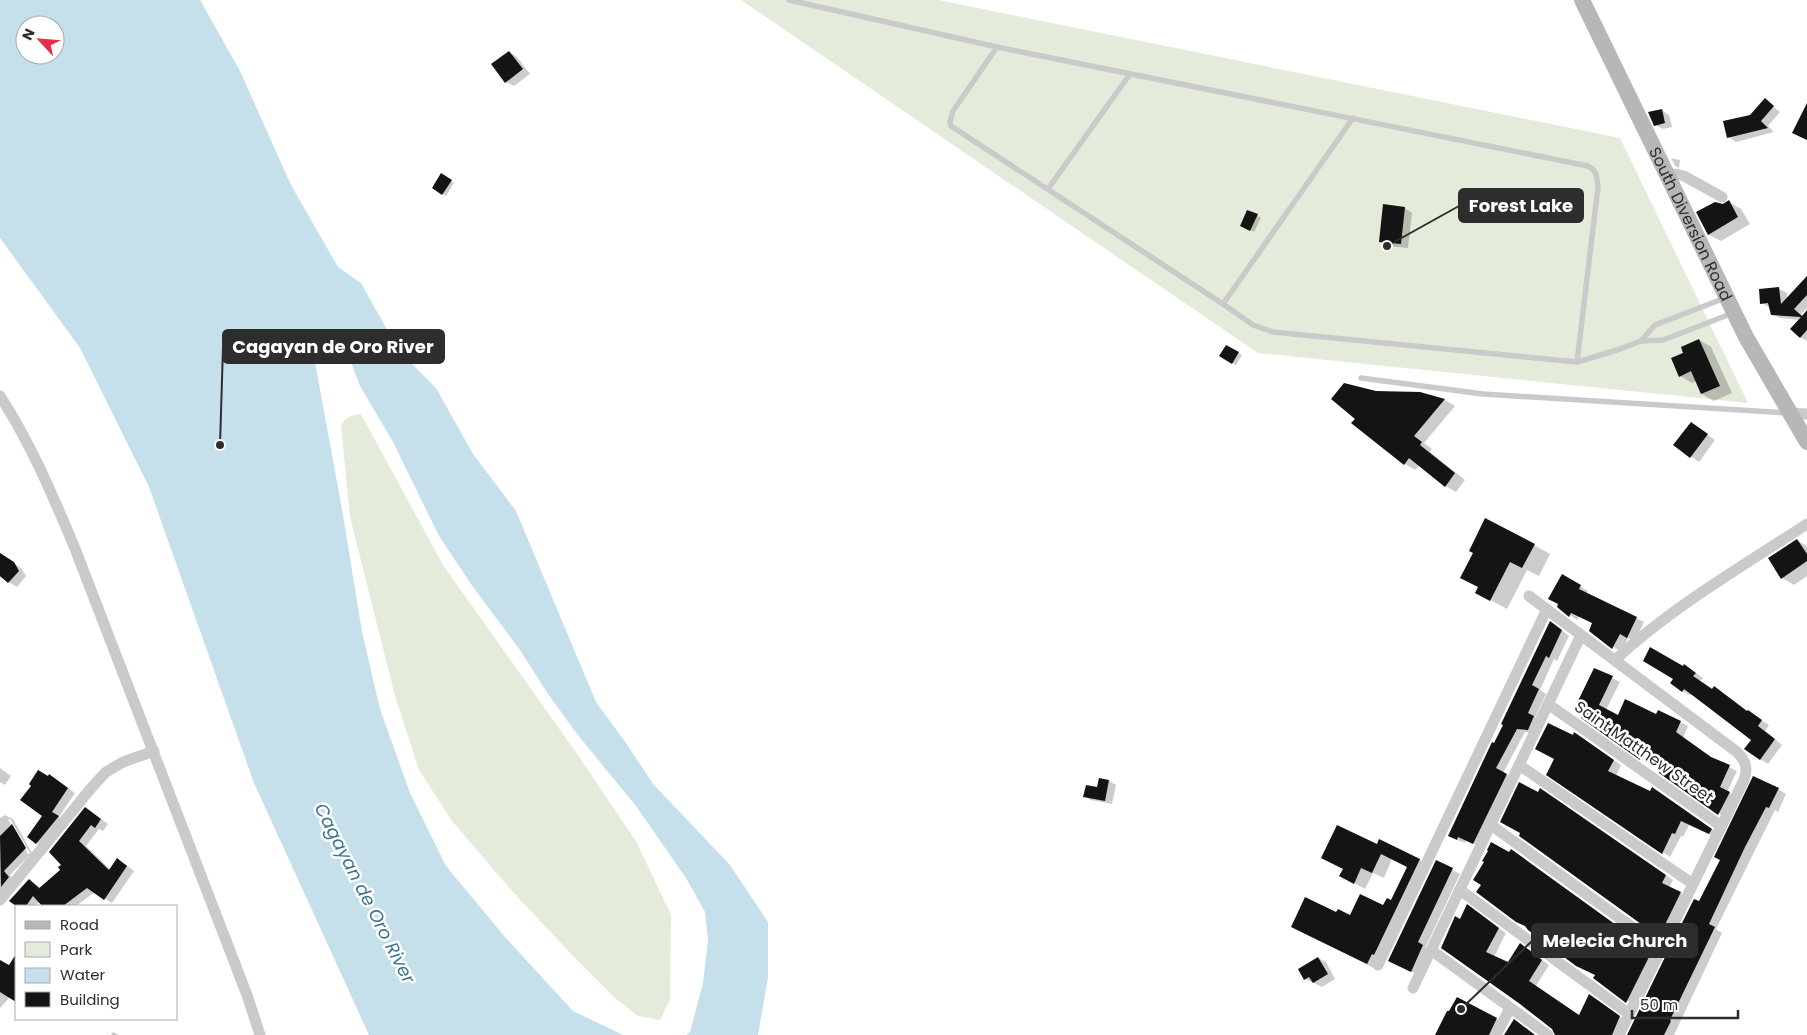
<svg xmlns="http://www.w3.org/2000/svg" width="1807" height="1035" font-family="Poppins,sans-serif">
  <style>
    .green { fill: #e5ebda }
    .water { fill: #c6e0eb; fill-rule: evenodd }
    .shadow { fill: #0003; fill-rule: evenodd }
    .building { fill: #141414 }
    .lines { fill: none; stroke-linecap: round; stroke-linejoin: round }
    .service { stroke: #cacaca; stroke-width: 5.5 }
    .minor { stroke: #cacaca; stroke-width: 11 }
    .secondary { stroke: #b7b7b7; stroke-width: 16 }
    .labels { text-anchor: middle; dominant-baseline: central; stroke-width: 5; stroke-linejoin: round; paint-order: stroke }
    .street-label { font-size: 16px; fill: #2d2d2d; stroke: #fff }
    .water-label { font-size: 18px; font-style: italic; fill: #3b7590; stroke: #fff }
    .leader { fill: none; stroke: #2d2d2d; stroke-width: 2 }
    .callout-dot { fill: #2d2d2d; stroke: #fff; stroke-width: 2 }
    .callout { fill: #2d2d2d; stroke: #2d2d2d; stroke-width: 2 }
    .callout-label { font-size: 18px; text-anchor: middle; font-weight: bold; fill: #fff }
  </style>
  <rect width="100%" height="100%" fill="#fff"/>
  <g class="green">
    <polygon points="741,0 938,0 1620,138 1748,403 1258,353"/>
    <path d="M361 414 443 565 575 751 637 843 671 915 670 1000 660 1020 638 1016 615 998 576 959 511 890 452 821 419 770 395 696 350 517 341 425C346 417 352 415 361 414Z"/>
  </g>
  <path class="water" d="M0 0H200L240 71 291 185 338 267 361 283 399 351 436 388 473 454 516 511 596 702 626 743 654 785 730 865 768 922V977L758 1035H686L690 1032 703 983 708 939 705 912 686 878 636 806 577 734 548 694 520 650 473 587 439 536 393 442 360 386 343 341C324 334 318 344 315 362L343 515 362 632 380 709 410 793 446 866 505 937 573 1011 623 1035H369L254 783 149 487 80 348 0 238ZM25 25H55V55H25Z"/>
  <g class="shadow">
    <polygon points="509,52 517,57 530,74 514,86 506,82"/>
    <polygon points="1765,100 1780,112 1768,126 1774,132 1736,142 1729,137"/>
    <polygon points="1661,110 1669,115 1672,127 1663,129 1655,125"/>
    <polygon points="1671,158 1680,160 1679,168 1675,166"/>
    <polygon points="442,175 454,183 446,196 433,188"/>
    <polygon points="1729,202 1741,209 1750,224 1721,241 1709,235 1723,206"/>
    <polygon points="1405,208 1412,213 1408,248 1388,246 1380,241"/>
    <polygon points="1248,211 1261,218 1254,232 1241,225"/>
    <polygon points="1807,282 1807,308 1801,314 1807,319 1807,341 1800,337 1800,320 1780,318 1772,314 1769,307 1762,303 1779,289 1787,293 1787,299"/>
    <polygon points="1699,340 1711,347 1732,393 1714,401 1702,394 1696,381 1692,383 1680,376 1685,353"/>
    <polygon points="1226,346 1242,355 1236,365 1221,356"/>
    <polygon points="1376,392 1419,393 1445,400 1455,406 1424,443 1432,449 1430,452 1465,480 1456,492 1446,486 1420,465 1415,470 1405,464"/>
    <polygon points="1691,423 1715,440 1699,462 1675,445"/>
    <polygon points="1798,541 1807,546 1807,576 1794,585 1782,578"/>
    <polygon points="1534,545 1550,554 1539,576 1527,570 1507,609 1477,593 1480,587 1475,552"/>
    <polygon points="0,554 21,568 26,576 17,587 0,577"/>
    <polygon points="1562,576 1588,591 1586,594 1644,622 1635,641 1628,638 1621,652 1590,631 1594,623 1579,616 1577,620 1570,615"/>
    <polygon points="1558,627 1569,636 1557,661 1554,659 1540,690 1546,694 1535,718 1541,722 1536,733 1525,732 1503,773 1514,779 1481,847 1466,840 1465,843 1457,840 1495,744"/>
    <polygon points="1684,665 1703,678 1700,681 1769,725 1765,731 1782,745 1768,764 1760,759 1753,740 1691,694 1690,695 1682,691"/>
    <polygon points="1612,678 1620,682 1606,710 1619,716 1656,716 1658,711 1688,726 1683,738 1715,760 1737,771 1727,792 1737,798 1726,818 1661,773 1663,768 1640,759 1582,718"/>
    <polygon points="1575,733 1621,765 1616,776 1651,793 1653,789 1660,793 1719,834 1717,838 1689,825 1683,837 1681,836 1670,857 1548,774"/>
    <polygon points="0,768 11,776 5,785 0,782"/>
    <polygon points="1100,779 1109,781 1116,785 1112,804 1091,800 1085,796 1098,788"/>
    <polygon points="57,780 75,793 59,817 65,821 45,847 37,843 44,816"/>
    <polygon points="1778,789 1786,794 1778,812 1775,810 1716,929 1722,933 1674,1035 1627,1035 1679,958 1690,936 1699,902"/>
    <polygon points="1538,794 1548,794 1673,880 1669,888 1688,897 1667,940 1659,936"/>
    <polygon points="93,813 108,824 103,831 99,829 86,846 111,870 125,864 134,871 112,903 95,892 76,906 44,906 40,901 36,906 19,906 11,901 29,880 41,888 61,870 62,865"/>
    <path d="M5 815 13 819 32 853 10 875 16 882 0 899V818ZM8 819H10L30 853 28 854Z"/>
    <polygon points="1377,846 1420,860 1430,866 1378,970 1303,933 1337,914 1351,917 1384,907 1392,902 1408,867 1392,859 1384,878 1373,873 1365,889 1341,876"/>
    <polygon points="1511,850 1660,956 1635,1006 1595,978 1596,975 1474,880 1490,851 1509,854"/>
    <polygon points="1437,862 1460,874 1425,948 1430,951 1419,975 1397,965"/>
    <polygon points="1475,911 1506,933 1494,957 1508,964 1528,949 1549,965 1536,986 1579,1016 1597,1000 1627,1022 1622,1035 1556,1035 1553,1028 1442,947 1460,920"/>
    <polygon points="15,958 16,1001 10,997 0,1008 0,961 9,966"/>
    <polygon points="1318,958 1326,962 1335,979 1322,987 1305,979"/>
    <polygon points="1496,1019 1504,1023 1498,1035 1437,1035"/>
    <polygon points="113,1032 119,1035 111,1035"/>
  </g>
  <g class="building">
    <polygon points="509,51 523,69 505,83 491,64"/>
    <polygon points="1765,98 1774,106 1761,121 1768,128 1727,138 1723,121 1750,115"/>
    <polygon points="1807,103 1807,140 1792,133"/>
    <polygon points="1662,109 1665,123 1654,126 1648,112"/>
    <polygon points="441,173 452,180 442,195 432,188"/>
    <polygon points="1729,200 1738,217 1708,235 1696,212 1715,202 1723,204"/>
    <polygon points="1383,204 1405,207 1401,244 1379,242"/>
    <polygon points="1247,210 1258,214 1250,231 1240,226"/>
    <polygon points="1807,276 1807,295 1794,309 1802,316 1807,310 1807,330 1800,338 1790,329 1801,317 1771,315 1768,303 1760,304 1759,289 1779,287 1781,304"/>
    <polygon points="1699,339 1720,386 1701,394 1691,371 1679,377 1671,358 1683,353 1681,347"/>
    <polygon points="1226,345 1239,352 1232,364 1219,356"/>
    <polygon points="1344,383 1376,391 1420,392 1445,399 1414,436 1422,442 1420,445 1455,473 1445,487 1409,458 1404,465 1351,423 1355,419 1331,399"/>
    <polygon points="1691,422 1708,434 1690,458 1673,445"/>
    <polygon points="1485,518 1535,544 1522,568 1510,562 1490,601 1475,593 1478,587 1460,578 1473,553 1469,551"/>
    <polygon points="1797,539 1807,554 1807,561 1781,579 1768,558"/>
    <polygon points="0,553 14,562 19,571 8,583 0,576"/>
    <polygon points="1562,574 1581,585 1579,589 1637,617 1627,638 1620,634 1612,649 1589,631 1592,623 1571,613 1569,617 1557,607 1558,604 1548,599"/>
    <polygon points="1550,621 1562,630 1549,658 1546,656 1532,685 1539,689 1528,713 1534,716 1528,730 1517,729 1496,768 1507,774 1473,844 1458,837 1457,840 1448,836 1492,742 1494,743 1503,725 1501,724"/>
    <polygon points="1650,647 1683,666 1684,664 1696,673 1693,676 1712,689 1714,686 1747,711 1748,710 1762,720 1758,726 1775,739 1760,760 1744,749 1751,740 1704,704 1684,689 1682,692 1670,683 1673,679 1643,661"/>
    <polygon points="1594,668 1613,676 1599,705 1618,715 1625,699 1656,714 1658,710 1681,721 1676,732 1711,757 1730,765 1720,787 1730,792 1718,815 1659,773 1661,768 1640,758 1640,760 1581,718 1587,706 1578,701"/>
    <polygon points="1548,723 1573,735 1574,732 1614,760 1608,771 1650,791 1652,787 1712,829 1709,834 1681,821 1675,834 1672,833 1662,854 1546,775 1554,759 1535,749"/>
    <polygon points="38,770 48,776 49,774 68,788 52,812 59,816 36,844 27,837 42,816 20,800 31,786 29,784"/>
    <polygon points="1753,776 1779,788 1769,808 1766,807 1745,847 1709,924 1715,927 1670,1020 1671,1021 1664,1035 1627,1035 1668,951 1679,957 1689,936 1678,931 1694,899 1699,901 1720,860 1714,857"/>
    <polygon points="1099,778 1109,780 1105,801 1083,797 1086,785 1097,787"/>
    <polygon points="1519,782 1538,792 1540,788 1666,875 1662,883 1681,892 1659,937 1519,836 1520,833 1500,822"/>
    <polygon points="85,807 101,819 95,828 91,825 79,841 109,870 117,858 127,866 104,900 87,888 63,906 42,906 33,896 26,906 16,906 9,901 29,879 39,888 37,890 60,870 58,867 61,865 49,852"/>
    <polygon points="12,824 26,848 4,871 9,877 1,887 0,836"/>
    <polygon points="1337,825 1377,844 1379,839 1420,859 1374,955 1372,954 1367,964 1291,927 1305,897 1336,912 1338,909 1350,915 1360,894 1383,905 1387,898 1391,900 1407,867 1381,854 1372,873 1361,868 1354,884 1339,876 1343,869 1321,858"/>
    <polygon points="1491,842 1509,852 1511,849 1652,951 1626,1003 1593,978 1595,975 1576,966 1528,930 1525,926 1516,922 1476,892 1481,885 1473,880 1484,862 1482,861 1488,851 1487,850"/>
    <polygon points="1436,860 1453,868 1418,942 1423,945 1411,972 1388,961"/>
    <polygon points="1467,904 1499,928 1486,952 1508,962 1520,943 1542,960 1529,981 1579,1015 1589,994 1620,1016 1612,1035 1555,1035 1552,1029 1520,1004 1441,948 1455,916 1460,919"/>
    <polygon points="16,954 16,1002 0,992 0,960 9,965"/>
    <polygon points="1318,957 1328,974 1313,983 1309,977 1304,980 1298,969"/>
    <polygon points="1457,997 1497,1018 1489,1035 1435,1035 1447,1011 1449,1011"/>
    <polygon points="1514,1019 1535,1035 1504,1035"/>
  </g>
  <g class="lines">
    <g class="service">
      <path d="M789 0 997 47 1588 166C1597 171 1597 177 1598 187L1577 362"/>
      <polyline points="997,47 953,111 950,122 951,126 1223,304 1253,325 1273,332 1577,362 1617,350 1641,341"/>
      <polyline points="1048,189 1130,74"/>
      <polyline points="1725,298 1655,325 1641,341 1663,340 1733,313"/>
      <polyline points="1223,304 1353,118"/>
      <polyline points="1361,378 1483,394 1787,413"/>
    </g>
    <g class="minor">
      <polyline points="1671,182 1672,176 1675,174 1684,176 1722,197"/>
      <path d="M0 396C31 444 52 494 74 546L247 995 260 1035"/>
      <polyline points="1789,413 1807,414"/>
      <path d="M1529 596 1737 752C1746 761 1748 768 1744 780L1619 1035"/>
      <path d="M1615 660C1672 607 1741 567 1807 524"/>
      <polyline points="1548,704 1721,826"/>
      <polyline points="1519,765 1693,884"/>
      <polyline points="1491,825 1661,948"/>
      <polyline points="1460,890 1629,1014"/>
      <polyline points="0,900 92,787 106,772 123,762 154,751"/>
      <polyline points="1431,950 1548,1035"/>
      <polyline points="1378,965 1547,609"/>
      <polyline points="1413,988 1581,635"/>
      <polyline points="1496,1035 1510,1008"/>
    </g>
    <path class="secondary" id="s1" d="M1582 0 1746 337 1807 442"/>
  </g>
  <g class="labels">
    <g class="street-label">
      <text stroke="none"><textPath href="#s1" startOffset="249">South Diversion Road</textPath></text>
      <text transform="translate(1644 752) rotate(35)">Saint Matthew Street</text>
    </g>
    <g class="water-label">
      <text transform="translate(365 893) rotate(63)">Cagayan de Oro River</text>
    </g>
  </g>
  <path class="leader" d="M1387 246L1459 206M220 445L223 347M1461 1009L1532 941"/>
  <g class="callout-dot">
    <circle cx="1387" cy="246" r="5"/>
    <circle cx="220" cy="445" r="5"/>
    <circle cx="1461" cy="1009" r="5"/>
  </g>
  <g class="callout">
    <rect x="1459" y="189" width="124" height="33" rx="5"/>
    <rect x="223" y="330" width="221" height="33" rx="5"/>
    <rect x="1532" y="924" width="165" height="33" rx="5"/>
  </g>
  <g class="callout-label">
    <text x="1521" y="212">Forest Lake</text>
    <text x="333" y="353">Cagayan de Oro River</text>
    <text x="1615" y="947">Melecia Church</text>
  </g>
  <rect x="15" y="905" width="162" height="115" fill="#ffffff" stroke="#ababab"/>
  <rect x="25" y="921" width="25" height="8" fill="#b7b7b7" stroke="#ababab"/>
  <text x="60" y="930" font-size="15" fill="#2d2d2d">Road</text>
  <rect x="25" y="942" width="25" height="15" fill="#e5ebda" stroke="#ababab"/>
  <text x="60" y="955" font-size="15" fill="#2d2d2d">Park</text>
  <rect x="25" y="968" width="25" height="15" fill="#c6e0eb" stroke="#ababab"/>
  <text x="60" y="980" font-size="15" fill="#2d2d2d">Water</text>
  <rect x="25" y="992" width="25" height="15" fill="#141414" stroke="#ababab"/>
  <text x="60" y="1005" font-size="15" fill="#2d2d2d">Building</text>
  <g transform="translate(40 40) rotate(296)"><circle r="24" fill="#ffffff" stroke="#ababab"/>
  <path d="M0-4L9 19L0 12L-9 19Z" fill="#e72d49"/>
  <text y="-8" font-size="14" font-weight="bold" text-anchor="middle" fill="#2d2d2d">N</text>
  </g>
  <path d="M1632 1010v8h106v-8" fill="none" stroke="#2d2d2d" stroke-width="2.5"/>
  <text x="1640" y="1010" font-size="15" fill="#2d2d2d" stroke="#ffffff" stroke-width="4" paint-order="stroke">50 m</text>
</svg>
